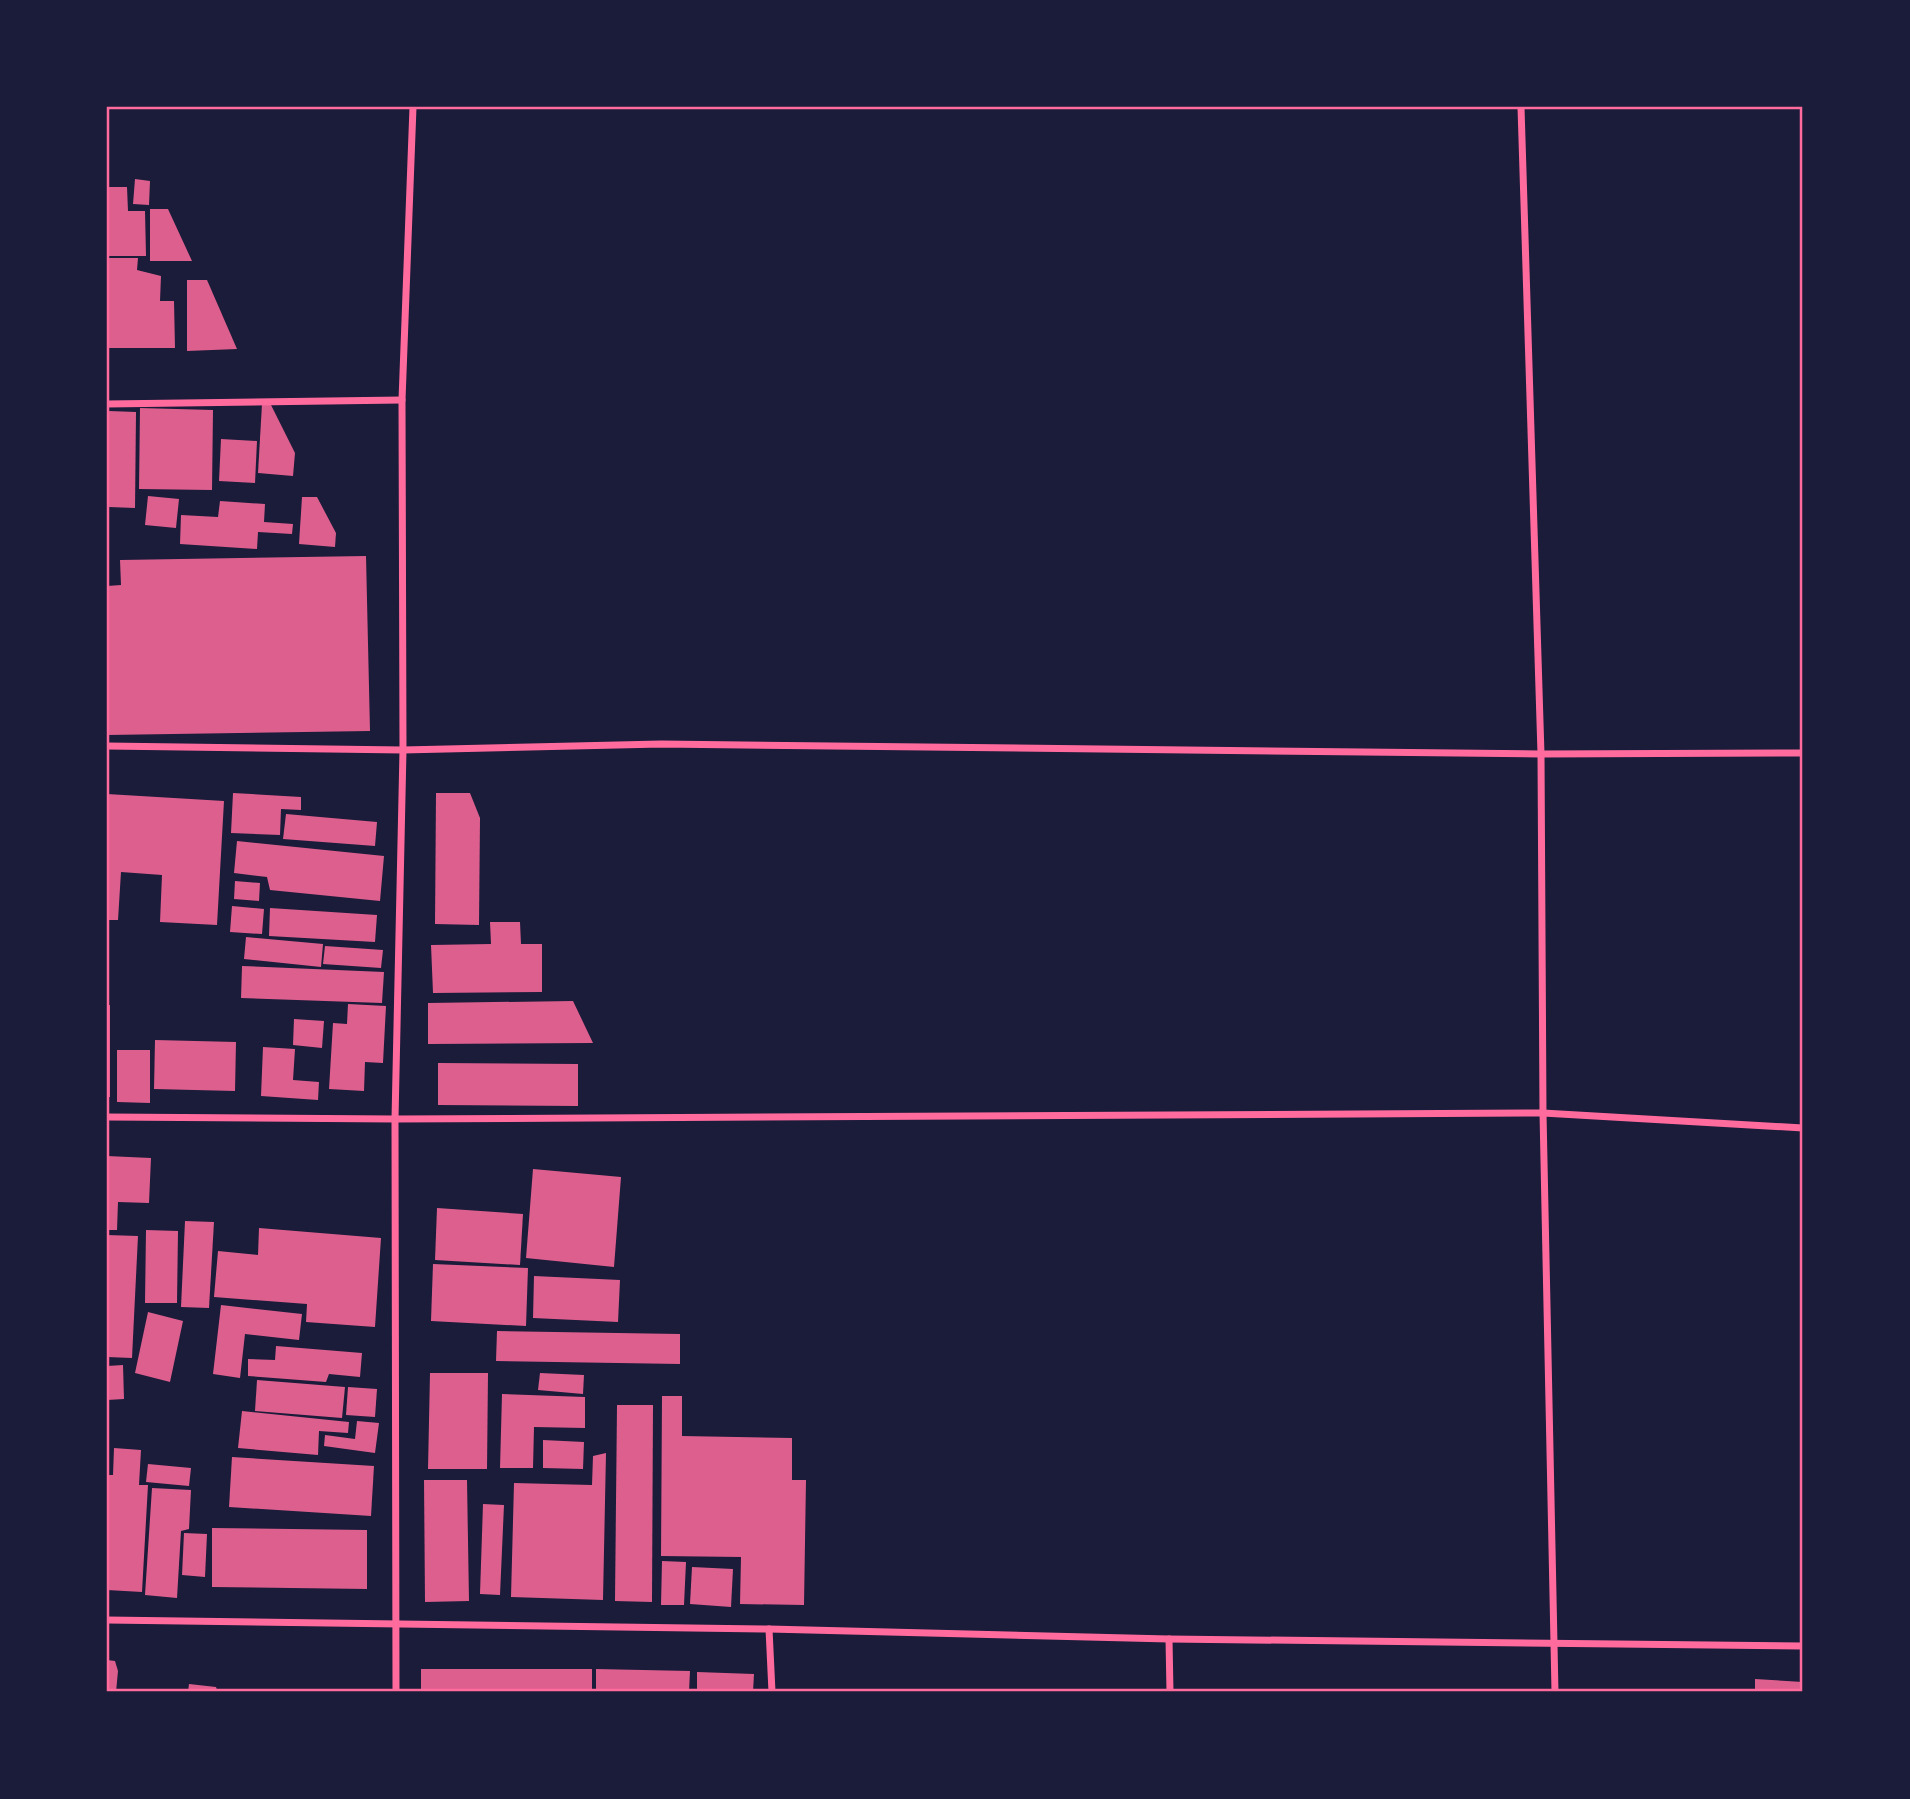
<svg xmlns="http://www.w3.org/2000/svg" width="1910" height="1799" font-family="'Work Sans',sans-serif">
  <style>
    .building { fill: #dd5f8e }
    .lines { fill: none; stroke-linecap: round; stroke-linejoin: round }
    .minor { stroke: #ff6b9d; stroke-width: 7 }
    .neatline { fill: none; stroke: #ff6b9d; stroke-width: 2.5 }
  </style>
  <rect width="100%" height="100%" fill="#1b1b3a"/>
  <g class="building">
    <polygon points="135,179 150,181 149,205 133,204"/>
    <polygon points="107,187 127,187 128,211 145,211 146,256 107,256"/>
    <polygon points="150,209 168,209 192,261 150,261"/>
    <polygon points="107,258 138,258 137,270 161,276 160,301 174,301 175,348 107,348"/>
    <polygon points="187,280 207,280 237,349 187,351"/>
    <polygon points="262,404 271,405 295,453 293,476 258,473"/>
    <polygon points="140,408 213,410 212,490 139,489"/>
    <polygon points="109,411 136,412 135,508 109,507"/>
    <polygon points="221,439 257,441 255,483 219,481"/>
    <polygon points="148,496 179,499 176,528 145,525"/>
    <polygon points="302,497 317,497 336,533 335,547 299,544"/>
    <polygon points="220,501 265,504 264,522 293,524 292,534 258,532 257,549 180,544 181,515 218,517"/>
    <polygon points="366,556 370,731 107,735 107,586 121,585 120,560"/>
    <polygon points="233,793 301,797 301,810 281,809 280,835 231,833"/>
    <polygon points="436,793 470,793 480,818 479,925 435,924"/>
    <polygon points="107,794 224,801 217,925 160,922 162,875 121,872 118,920 107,920"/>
    <polygon points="286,814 377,822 375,846 283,839"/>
    <polygon points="237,841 384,856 380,901 270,890 267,877 234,873"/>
    <polygon points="235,881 260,883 259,901 234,899"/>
    <polygon points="232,906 264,909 262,934 230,932"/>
    <polygon points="270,908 377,915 375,942 269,936"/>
    <polygon points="490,922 520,922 521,944 542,944 542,992 433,993 431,945 491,944"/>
    <polygon points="246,937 323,944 321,967 244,959"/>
    <polygon points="325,946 383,950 381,968 323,964"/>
    <polygon points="242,966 384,972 382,1003 241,998"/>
    <polygon points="573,1001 593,1043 428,1044 428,1003"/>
    <polygon points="348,1004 386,1006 383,1063 365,1062 364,1091 329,1089 333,1023 347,1024"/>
    <rect x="107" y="1005" width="3" height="92"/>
    <polygon points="294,1019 324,1021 322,1048 293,1045"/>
    <polygon points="155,1040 236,1042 235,1091 154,1089"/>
    <polygon points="263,1047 295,1049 293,1080 319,1082 318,1100 261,1096"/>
    <polygon points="117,1050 150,1050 150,1103 117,1102"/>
    <polygon points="438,1063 578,1064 578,1106 438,1105"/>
    <polygon points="107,1156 151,1158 149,1203 118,1202 117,1230 107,1230"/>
    <polygon points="533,1169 621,1177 614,1267 526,1258"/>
    <polygon points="437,1208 523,1214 520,1265 435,1260"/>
    <polygon points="185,1221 214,1222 209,1308 181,1307"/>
    <polygon points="259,1228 381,1238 375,1327 306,1322 307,1304 214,1297 218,1251 258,1255"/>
    <polygon points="146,1230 178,1231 177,1303 145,1303"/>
    <polygon points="107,1235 138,1236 132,1358 107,1357"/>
    <polygon points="433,1264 528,1268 526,1326 431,1321"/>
    <polygon points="534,1276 620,1280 618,1322 533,1318"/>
    <polygon points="221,1305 302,1314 299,1340 245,1334 240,1378 213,1374"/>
    <polygon points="148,1312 183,1321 170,1382 135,1373"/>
    <polygon points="497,1331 680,1334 680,1364 496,1361"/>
    <polygon points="276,1346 362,1353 360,1377 329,1374 326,1382 248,1376 248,1359 275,1360"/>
    <polygon points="123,1365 124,1399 107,1400 107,1366"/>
    <polygon points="430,1373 488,1373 487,1469 428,1469"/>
    <polygon points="540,1373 584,1375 583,1394 538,1390"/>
    <polygon points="257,1380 345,1387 342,1418 255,1411"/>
    <polygon points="348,1387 377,1389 375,1417 346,1415"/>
    <polygon points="502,1394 585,1397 585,1428 534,1427 533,1468 500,1468"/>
    <polygon points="662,1396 682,1396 682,1436 792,1438 792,1480 806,1480 804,1605 740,1604 741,1557 661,1556"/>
    <polygon points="617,1405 653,1405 652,1602 615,1601"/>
    <polygon points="242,1411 349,1422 348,1433 319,1431 318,1455 238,1448"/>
    <polygon points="357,1421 379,1423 375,1453 324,1446 325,1435 355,1439"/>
    <polygon points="543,1440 584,1442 583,1469 543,1468"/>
    <polygon points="114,1448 141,1450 139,1485 148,1485 142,1592 107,1590 107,1475 113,1475"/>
    <polygon points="606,1453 603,1600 511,1597 514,1483 592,1485 593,1456"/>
    <polygon points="232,1457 374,1466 371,1516 229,1507"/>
    <polygon points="148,1464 191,1468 189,1486 146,1482"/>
    <polygon points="424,1480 467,1480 469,1601 425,1602"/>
    <polygon points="152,1488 191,1490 189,1529 181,1531 177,1598 145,1595"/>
    <polygon points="483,1504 504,1505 500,1595 480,1594"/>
    <polygon points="212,1528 367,1530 367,1589 212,1587"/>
    <polygon points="184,1533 207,1534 205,1577 182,1575"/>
    <polygon points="662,1561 686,1562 684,1605 661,1605"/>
    <polygon points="692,1567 733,1569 731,1607 690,1604"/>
    <polygon points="107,1660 115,1661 118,1671 116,1692 107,1692"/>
    <rect x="421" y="1669" width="171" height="23"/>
    <polygon points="596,1669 690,1671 689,1692 596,1692"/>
    <polygon points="697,1672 754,1674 753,1692 697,1692"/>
    <polygon points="1755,1679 1803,1682 1803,1692 1755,1692"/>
    <polygon points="189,1684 216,1687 218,1692 188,1692"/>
  </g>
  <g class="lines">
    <g class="minor">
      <polyline points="1521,107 1541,754 1543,1113 1555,1692"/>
      <polyline points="107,404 402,400"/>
      <polyline points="107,746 403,750 661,744 1541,754 1803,753"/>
      <polyline points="107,1117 395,1119 1543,1113 1803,1128"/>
      <polyline points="107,1620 769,1629 1169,1639 1803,1646"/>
      <polyline points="769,1629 772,1692"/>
      <polyline points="1169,1639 1170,1692"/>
      <polyline points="396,1692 395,1119 403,750 402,400 413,107"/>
    </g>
  </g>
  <rect width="1910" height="1799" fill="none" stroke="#1b1b3a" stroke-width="217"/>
  <rect x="108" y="108" width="1693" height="1582" class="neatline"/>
</svg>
